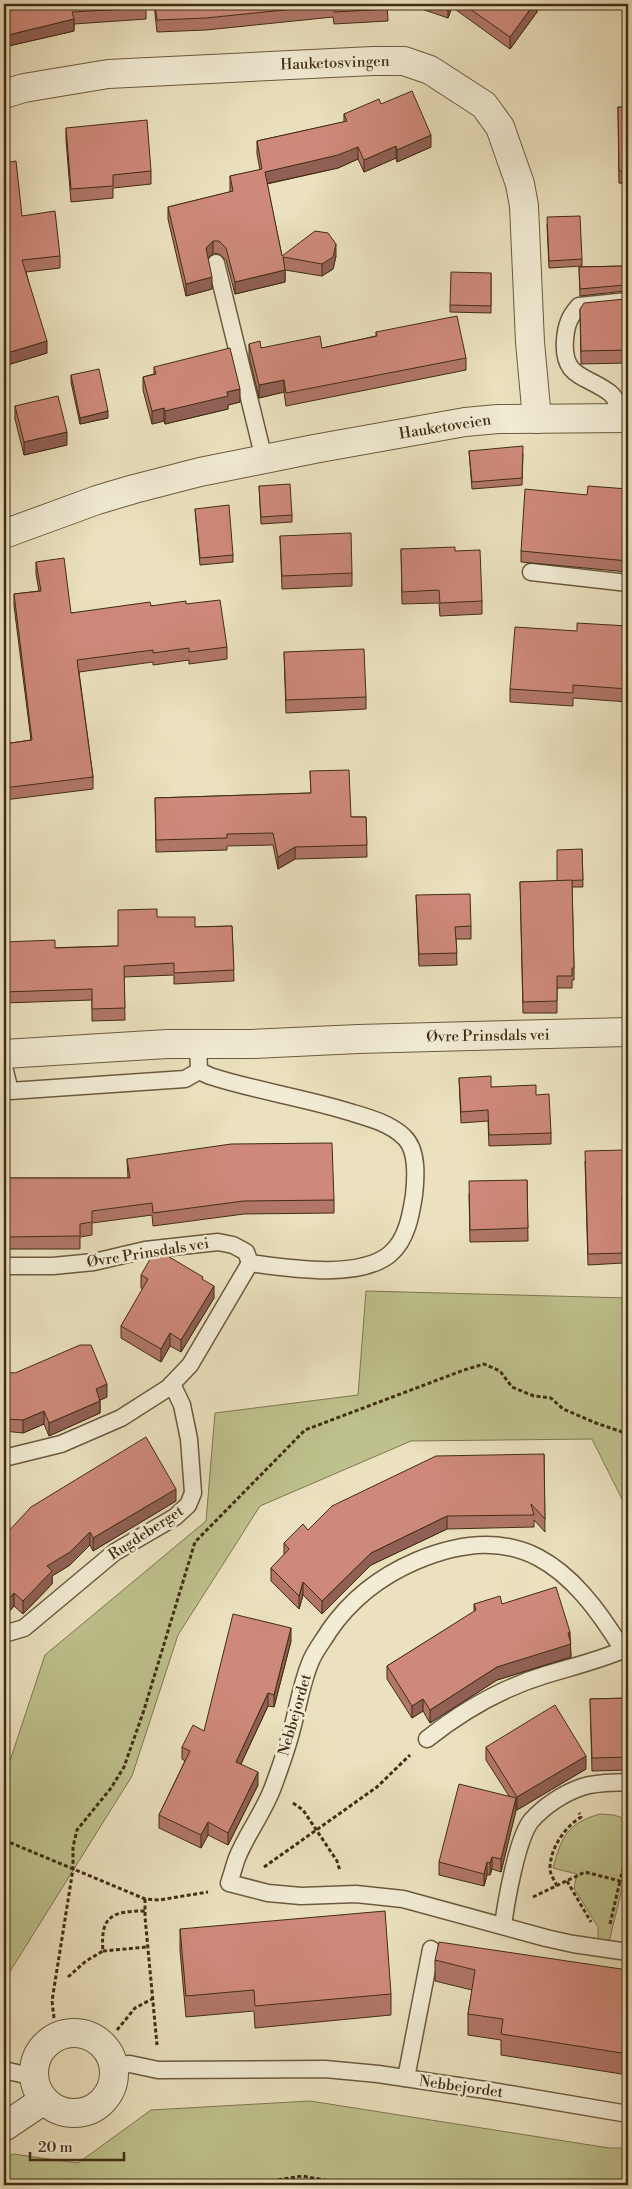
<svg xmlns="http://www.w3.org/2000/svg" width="632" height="2189" font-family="'Libre Bodoni',serif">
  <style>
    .green { fill: #bec18d; stroke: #807750 }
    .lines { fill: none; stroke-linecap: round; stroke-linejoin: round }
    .lane-casing { stroke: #6c5a3e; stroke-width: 19 }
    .street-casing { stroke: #6c5a3e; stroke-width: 30 }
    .path { stroke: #412d13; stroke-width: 3; stroke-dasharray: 4 2.5; stroke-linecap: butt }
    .lane { stroke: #f2ecd5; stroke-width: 16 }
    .street { stroke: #f2ecd5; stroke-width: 28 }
    .wall { fill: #b17669; stroke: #412d13 }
    .shaded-wall { fill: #906055; stroke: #412d13 }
    .building { fill: #ce897a; stroke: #412d13 }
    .labels { text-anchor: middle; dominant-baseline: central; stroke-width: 5; stroke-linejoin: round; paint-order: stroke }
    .street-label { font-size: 15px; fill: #412d13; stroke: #f2ecd5 }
  </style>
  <rect width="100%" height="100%" fill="#ebe1be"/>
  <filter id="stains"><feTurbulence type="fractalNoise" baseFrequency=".004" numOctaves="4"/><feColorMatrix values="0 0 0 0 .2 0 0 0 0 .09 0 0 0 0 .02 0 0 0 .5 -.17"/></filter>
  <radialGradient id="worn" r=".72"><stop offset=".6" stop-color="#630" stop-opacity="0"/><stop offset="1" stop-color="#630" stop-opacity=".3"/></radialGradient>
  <g class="green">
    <polygon points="366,1291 628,1298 628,1511 592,1439 411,1441 260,1506 178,1635 132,1776 4,1981 4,1779 45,1655 206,1521 215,1413 358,1395"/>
    <path d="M600 1814 614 1815 628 1820V1864L609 1942 598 1941V1927L574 1888 577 1874 553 1868C561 1838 567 1823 600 1814Z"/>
    <polygon points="310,2101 609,2148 628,2148 628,2185 4,2185 4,2159 13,2154 78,2163 151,2110"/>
  </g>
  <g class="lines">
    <defs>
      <g id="lane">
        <polyline points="216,263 264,459"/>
        <path d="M617 418C617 409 618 399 610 393 587 375 562 379 565 340 566 326 569 317 579 306L628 301"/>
        <polyline points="531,572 628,583"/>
        <polyline points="4,1067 10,1091 185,1079 199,1071"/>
        <path d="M4 1266H53L94 1262 145 1250 218 1242 233 1245 246 1252 250 1263C287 1268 359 1280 390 1254 407 1240 411 1214 414 1195 416 1177 418 1150 404 1137 391 1124 370 1118 353 1113 306 1098 256 1091 210 1076L199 1071 198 1045"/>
        <polyline points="4,1458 61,1444 121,1418 168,1388 190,1365 250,1263"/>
        <polyline points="4,1634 24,1628 115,1552 175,1517 188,1505 193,1493 189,1439 182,1405 172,1384"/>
        <path d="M628 1653 623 1650C571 1565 518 1518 416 1561 381 1576 351 1599 329 1631 323 1641 314 1652 310 1663 301 1685 298 1707 292 1729 287 1749 280 1768 273 1787 264 1812 247 1833 237 1858 234 1866 232 1875 229 1883L268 1893 301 1896 356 1894 403 1899 546 1938 573 1944 628 1952"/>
        <path d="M427 1739C461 1712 502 1688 545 1675 571 1667 597 1661 623 1650"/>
        <path d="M503 1926C506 1902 517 1839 531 1821 544 1806 564 1793 582 1787 596 1782 613 1783 628 1782"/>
        <polyline points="113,2065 130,2064 158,2070 325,2069 378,2074 492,2091 628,2114"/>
        <polyline points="4,2070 34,2077"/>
        <polyline points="406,2078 431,1949"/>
      </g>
      <g id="street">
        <polyline points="4,94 24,88 108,74 373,61 404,61 430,70 484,105 500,127 520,184 524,206 530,342 537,419"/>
        <polyline points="4,534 97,500 134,489 200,472 314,449 465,422 498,419 628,418"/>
        <polyline points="4,1054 167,1044 251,1044 358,1039 628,1032"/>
        <circle cx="74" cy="2073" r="40"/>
        <polyline points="4,2127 44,2100"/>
      </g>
    </defs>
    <use href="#lane" class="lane-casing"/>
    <use href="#street" class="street-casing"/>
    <g class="path">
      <polyline points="293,1803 303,1810 337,1861 340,1871"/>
      <polyline points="4,1840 145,1899 159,1900 208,1892"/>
      <polyline points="264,1867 377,1787 410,1755"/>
      <polyline points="567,1881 591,1922"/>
      <path d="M557 1886C555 1881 549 1873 550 1867 551 1847 565 1827 581 1817L579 1813"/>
      <polyline points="533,1897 585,1872 620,1881 628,1849"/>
      <polyline points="145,1899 145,1917 157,2045"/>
      <polyline points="610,1924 620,1881"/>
      <polyline points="103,1951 147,1947"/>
      <path d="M68 1977 86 1961 103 1951C100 1916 112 1911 145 1911"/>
      <polyline points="54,2018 52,2001 73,1869 73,1847 77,1830 111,1788 124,1767 144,1710 195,1542 305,1430 464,1370 484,1364 500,1371 512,1387 534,1396 551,1398 563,1409 596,1423 628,1434"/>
      <polyline points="117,2030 135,2008 152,1999"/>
      <polyline points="246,2185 302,2176 353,2185"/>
    </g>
    <use href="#lane" class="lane"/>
    <use href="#street" class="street"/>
  </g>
  <g class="wall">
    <polygon points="4,4 146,4 146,19 74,24 74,31 4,47"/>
    <polygon points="154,4 387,4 388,21 334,24 333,17 206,30 157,32"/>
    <polygon points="407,4 537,4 537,12 510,49 452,7 448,18"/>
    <polygon points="381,104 431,147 397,162 396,158 364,172 358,159 338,168 267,184 282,256 336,256 333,269 322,276 285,270 285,282 235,294 226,260 219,254 213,253 208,259 212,289 186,296 168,219 168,207 230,192 230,176 260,170 257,154 257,141 344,122 344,114"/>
    <polygon points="618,107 628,107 628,184 619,183"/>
    <polygon points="66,128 151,171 151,184 113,188 113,198 71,202 66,140"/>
    <polygon points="22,216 60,256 60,268 26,272 47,353 4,366"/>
    <polygon points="547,224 582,259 582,266 549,268"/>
    <polygon points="624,266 625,291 580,296 579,267"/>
    <polygon points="491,273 491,313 450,312 450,305"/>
    <polygon points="625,303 628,303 628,363 581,364 580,309"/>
    <polygon points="376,332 466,358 466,370 286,406 284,392 259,398 249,356 249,344 261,348 322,348 376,336"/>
    <polygon points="154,367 240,402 228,405 228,409 165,424 164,421 152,424 143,390 143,377 154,374"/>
    <polygon points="71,375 108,418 80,424 71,382"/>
    <polygon points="15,406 67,445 24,455 15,419"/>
    <polygon points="469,451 523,453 522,485 472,489"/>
    <polygon points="259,486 292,515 292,522 261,524"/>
    <polygon points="628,489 628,572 521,562 521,551 587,495"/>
    <polygon points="195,509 233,555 233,562 200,565"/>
    <polygon points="280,536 352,573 352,586 282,589"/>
    <polygon points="401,549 455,551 482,601 482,614 440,616 439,603 402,604"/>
    <polygon points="36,562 71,613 151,606 186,604 227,647 227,659 189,664 189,660 153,665 153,662 79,672 93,777 93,789 4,800 4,744 31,740 14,606 14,594 39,591 36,574"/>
    <polygon points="628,626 628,702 573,698 573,706 510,702 510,689 577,631"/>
    <polygon points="284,652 366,697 366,709 286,713"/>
    <polygon points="310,771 351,817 366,817 367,857 295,859 278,869 273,845 227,846 227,850 156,852 155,798 311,793"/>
    <polygon points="582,849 583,887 572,887 574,968 574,980 572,980 572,988 557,988 557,1013 523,1013 520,882 557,881"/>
    <polygon points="623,852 628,852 628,906 625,906"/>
    <polygon points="416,895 471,926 471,939 456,939 457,965 419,966"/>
    <polygon points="157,917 195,927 232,926 234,981 174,984 174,975 124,977 125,1020 92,1021 92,1000 4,1003 4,949 118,946"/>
    <polygon points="459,1078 491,1087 536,1095 551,1133 551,1144 489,1146 488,1121 461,1123"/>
    <polygon points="127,1159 334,1200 334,1213 244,1214 153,1226 152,1215 92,1223 92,1235 80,1237 80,1249 4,1249 4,1178 128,1178"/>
    <polygon points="585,1161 626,1196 626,1206 622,1206 623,1263 588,1265"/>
    <polygon points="527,1180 528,1241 470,1242 469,1194"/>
    <polygon points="141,1275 203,1280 214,1298 181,1352 170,1346 161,1362 121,1338 121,1326 143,1289 141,1288"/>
    <polygon points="4,1372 107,1397 100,1400 100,1413 49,1436 44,1424 23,1433 4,1431"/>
    <polygon points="544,1454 545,1532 534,1520 534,1527 447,1529 371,1565 322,1614 303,1595 299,1609 271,1581 271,1568 284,1555 284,1543 308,1530"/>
    <polygon points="176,1501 93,1551 90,1545 70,1565 52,1576 52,1584 23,1614 14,1606 6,1615 4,1613 4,1536"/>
    <polygon points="474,1604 502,1604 570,1641 571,1657 497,1680 430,1723 423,1711 412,1718 387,1679 387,1666 474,1612"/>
    <polygon points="291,1641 274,1707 268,1706 241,1764 258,1785 228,1845 208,1835 201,1848 159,1828 159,1815 185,1761 182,1759 182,1747 204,1731"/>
    <polygon points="628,1698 628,1770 592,1771 590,1699"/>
    <polygon points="486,1747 586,1769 517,1810 516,1809 501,1872 492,1869 490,1875 487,1875 484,1886 439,1875 439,1862 509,1796 486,1760"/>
    <polygon points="180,1929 391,1994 391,2015 255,2028 254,2011 186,2017 180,1951"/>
    <polygon points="435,1960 628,1970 628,2075 501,2055 501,2040 468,2035 468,2014 472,1990 435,1981"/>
  </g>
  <g class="shaded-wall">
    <polygon points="449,4 452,4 452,7 448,18 448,7"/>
    <polygon points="534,4 537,4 537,12 510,49 510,37"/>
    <polygon points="74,19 74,31 4,47 4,36"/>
    <polygon points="431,135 431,147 397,162 397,150"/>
    <polygon points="396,146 396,158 364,172 364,160"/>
    <polygon points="358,147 358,159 338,168 265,184 265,172"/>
    <polygon points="213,241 213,253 206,261 206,248"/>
    <polygon points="336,244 336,256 333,269 322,276 322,264"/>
    <polygon points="285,270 285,282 235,294 235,282"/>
    <polygon points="212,277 212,289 186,296 186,284"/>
    <polygon points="47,341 47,353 4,366 4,354"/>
    <polygon points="284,380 284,392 259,398 259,385"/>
    <polygon points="240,389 240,402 228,405 228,409 165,424 165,411 227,392"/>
    <polygon points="164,408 164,421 152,424 152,411"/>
    <polygon points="108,411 108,418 80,424 80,418"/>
    <polygon points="67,432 67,445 24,455 24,442"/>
    <polygon points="295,847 295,859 278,869 278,857"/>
    <polygon points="214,1286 214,1298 181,1352 181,1340"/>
    <polygon points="170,1333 170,1346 161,1362 161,1349"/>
    <polygon points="107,1384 107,1397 96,1402 96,1389"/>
    <polygon points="100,1401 100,1413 49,1436 49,1423"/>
    <polygon points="44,1411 44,1424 23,1433 23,1420"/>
    <polygon points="176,1489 176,1501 93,1551 93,1538"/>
    <polygon points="447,1516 447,1529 371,1565 322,1614 322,1601 371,1553"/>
    <polygon points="90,1532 90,1545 70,1565 52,1576 52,1584 23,1614 23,1601 47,1566"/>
    <polygon points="303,1582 303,1595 299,1609 299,1596"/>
    <polygon points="14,1593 14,1606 6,1615 6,1602"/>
    <polygon points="291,1628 291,1641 274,1707 274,1695"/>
    <polygon points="570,1632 571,1657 497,1680 430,1723 430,1710 497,1667"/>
    <polygon points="268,1693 268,1706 236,1774 236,1762"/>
    <polygon points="423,1699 423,1711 412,1718 412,1706"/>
    <polygon points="586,1756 586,1769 517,1810 517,1797"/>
    <polygon points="258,1772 258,1785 228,1845 228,1833"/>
    <polygon points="516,1798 516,1811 501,1872 501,1859"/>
    <polygon points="208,1822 208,1835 201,1848 201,1835"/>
    <polygon points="492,1857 492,1869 490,1875 490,1863"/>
    <polygon points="487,1862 487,1875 484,1886 484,1874"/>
  </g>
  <g class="building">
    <polygon points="4,4 146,4 146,8 72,12 74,19 4,36"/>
    <polygon points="155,4 387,4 388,9 334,12 333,5 206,18 157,20"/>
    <polygon points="440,4 449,4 448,7"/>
    <polygon points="463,4 534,4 510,37"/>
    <polygon points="412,91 431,135 397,150 396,146 364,160 358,147 338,155 265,172 282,256 315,231 328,233 336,244 333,257 322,264 283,257 285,270 235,282 226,248 219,241 213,241 206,248 212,277 186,284 168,207 233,191 230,176 262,169 257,141 347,121 344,114 379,99 381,104"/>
    <polygon points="618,107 628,107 628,171 619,171"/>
    <polygon points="147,120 151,171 113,175 113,186 71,189 66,128"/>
    <polygon points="16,161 22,216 55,211 60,256 22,260 47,341 4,354 4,163"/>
    <polygon points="580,216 582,259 549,261 547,217"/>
    <polygon points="624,266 625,285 580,289 579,267"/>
    <polygon points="451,272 491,273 491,306 450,305"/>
    <polygon points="625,299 625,303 628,303 628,350 581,351 580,309 584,303"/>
    <polygon points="457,316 466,358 286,393 284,380 259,385 249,344 260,341 261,348 320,336 322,348 377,336 376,332"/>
    <polygon points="230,348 240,389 227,392 228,396 165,411 164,408 152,411 143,377 156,374 154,367"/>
    <polygon points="99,369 108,411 80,418 71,375"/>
    <polygon points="58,396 67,432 24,442 15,406"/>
    <polygon points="523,446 522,478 472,482 469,451"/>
    <polygon points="290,484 292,515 261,517 259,486"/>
    <polygon points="588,486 628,489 628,561 521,551 525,489 587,495"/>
    <polygon points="229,505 233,555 200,558 195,509"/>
    <polygon points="351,533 352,573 282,576 280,536"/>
    <polygon points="455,547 455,551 480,550 482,601 440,603 439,590 402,592 401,549"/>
    <polygon points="64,558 71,613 150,602 151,606 186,601 186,604 220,600 227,647 189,652 189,648 153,653 153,650 77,660 93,777 4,788 4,744 32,740 14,594 41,591 36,562"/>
    <polygon points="577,623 628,626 628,689 573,685 573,693 510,689 515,627 577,631"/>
    <polygon points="364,649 366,697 286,700 284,652"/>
    <polygon points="349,770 351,817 366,817 367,845 295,847 278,857 273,833 227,834 227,838 156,840 155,798 311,793 310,771"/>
    <polygon points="582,849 583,880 557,881 557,850"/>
    <polygon points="623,852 628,852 628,893 625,893"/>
    <polygon points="572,880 574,968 572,968 572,976 557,976 557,1001 523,1002 520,882"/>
    <polygon points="470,894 471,926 455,927 457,953 419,954 416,895"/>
    <polygon points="157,909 157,917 195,917 195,927 232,926 234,970 174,973 174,963 124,966 125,1008 92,1009 92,989 4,992 4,949 5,949 5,942 55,940 55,948 118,946 118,910"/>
    <polygon points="491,1076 491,1087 536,1085 536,1095 549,1094 551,1133 489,1135 488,1110 461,1112 459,1078"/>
    <polygon points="332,1143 334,1200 244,1201 153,1213 152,1203 92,1211 92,1222 80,1224 80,1236 4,1237 4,1178 130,1178 127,1159 231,1144"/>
    <polygon points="625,1150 626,1196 622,1196 623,1253 588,1254 585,1151"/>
    <polygon points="527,1180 528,1228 470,1230 469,1181"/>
    <polygon points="156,1249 203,1277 202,1279 214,1286 181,1340 170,1333 161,1349 121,1326 148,1279 141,1275"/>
    <polygon points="80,1345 91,1345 107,1384 96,1389 100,1401 49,1423 44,1411 23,1420 4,1419 4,1372 15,1373"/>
    <polygon points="146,1437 176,1489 93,1538 90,1532 70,1552 47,1566 52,1571 23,1601 14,1593 6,1602 4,1600 4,1536 31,1507"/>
    <polygon points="544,1454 545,1519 531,1504 534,1515 447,1516 371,1553 322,1601 303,1582 299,1596 271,1568 289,1549 284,1543 303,1524 308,1530 332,1506 436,1456"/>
    <polygon points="556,1587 570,1632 568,1633 571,1644 497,1667 430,1710 423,1699 412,1706 387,1666 476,1610 474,1604 500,1596 502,1604"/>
    <polygon points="233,1614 291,1628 274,1695 268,1693 236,1762 258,1772 228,1833 208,1822 201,1835 159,1815 190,1751 182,1747 193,1725 204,1731"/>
    <polygon points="628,1698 628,1757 592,1758 590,1699"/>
    <polygon points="555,1705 586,1756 517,1797 486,1747"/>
    <polygon points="459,1784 516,1798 501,1859 492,1857 490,1863 487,1862 484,1874 439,1862"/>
    <polygon points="385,1911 391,1994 255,2006 254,1990 186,1996 180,1929"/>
    <polygon points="439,1942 628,1970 628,2054 501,2034 503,2019 468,2014 475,1970 435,1960"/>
  </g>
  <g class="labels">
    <g class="street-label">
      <text transform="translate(335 63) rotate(-2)">Hauketosvingen</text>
      <text transform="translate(445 427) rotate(-9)">Hauketoveien</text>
      <text transform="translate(488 1036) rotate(-1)">Øvre Prinsdals vei</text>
      <text transform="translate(148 1253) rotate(-9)">Øvre Prinsdals vei</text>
      <text transform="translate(146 1533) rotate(-33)">Rugdeberget</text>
      <text transform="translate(295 1715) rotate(-74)">Nebbejordet</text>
      <text transform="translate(461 2087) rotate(8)">Nebbejordet</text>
    </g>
  </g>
  <rect width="632" height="2189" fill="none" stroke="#ebe1be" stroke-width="20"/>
  <rect x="5" y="5" width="622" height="2179" fill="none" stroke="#412d13" stroke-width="2.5"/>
  <rect x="10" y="10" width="612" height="2169" fill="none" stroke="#412d13"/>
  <path d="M30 2152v8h94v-8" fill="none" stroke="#412d13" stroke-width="2.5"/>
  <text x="38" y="2152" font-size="15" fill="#412d13" stroke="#f2ecd5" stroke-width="4" paint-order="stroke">20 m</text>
  <rect width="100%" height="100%" filter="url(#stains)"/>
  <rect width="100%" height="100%" fill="url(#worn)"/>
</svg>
